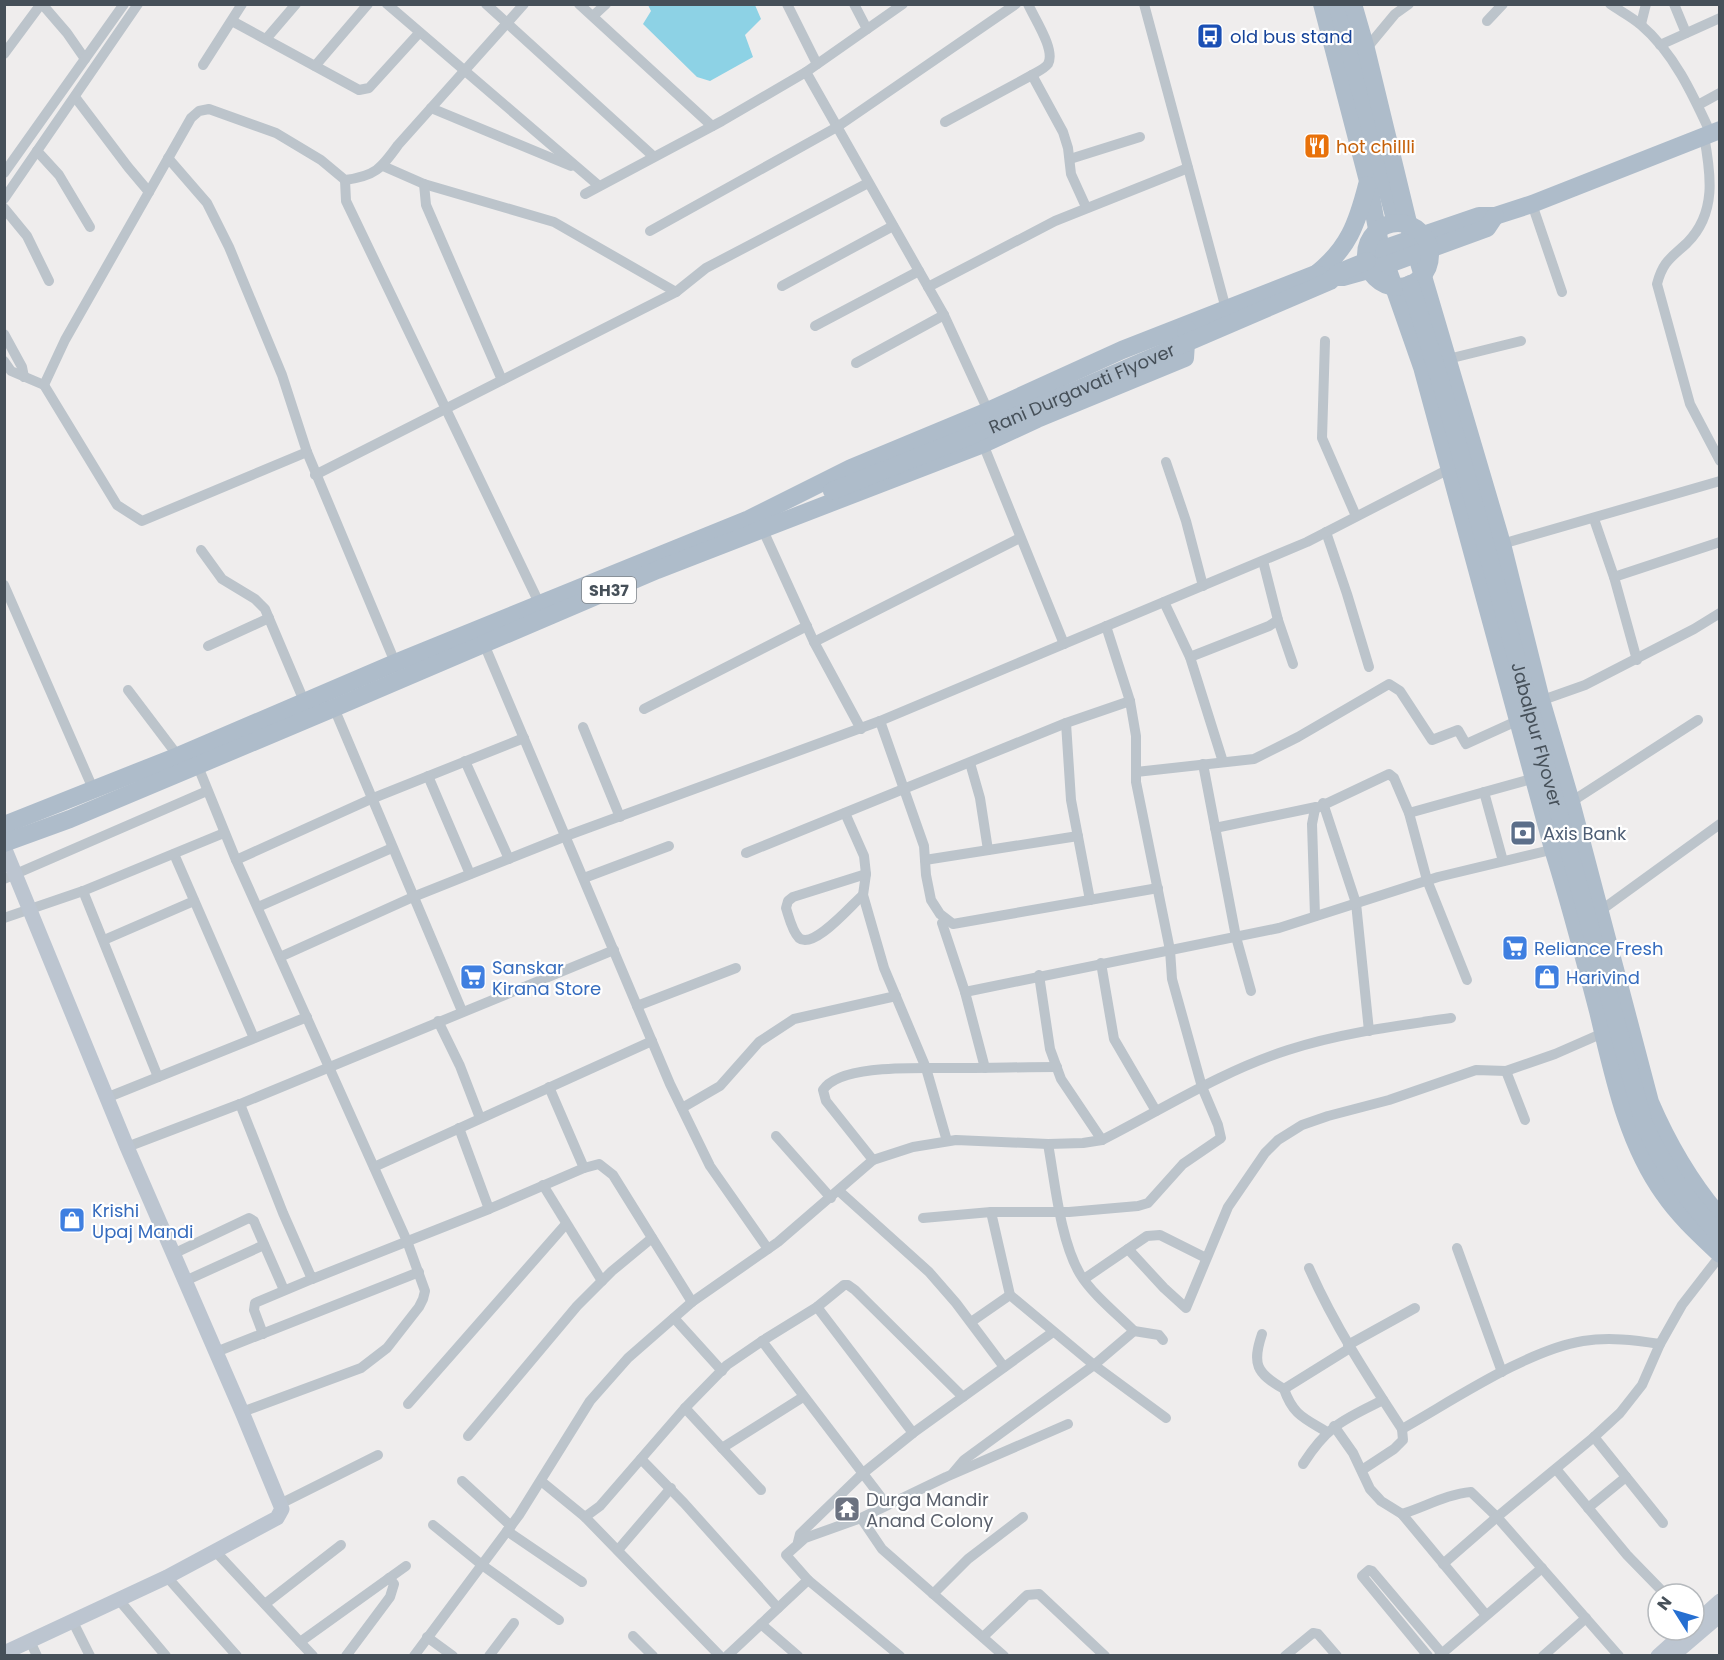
<svg xmlns="http://www.w3.org/2000/svg" width="1724" height="1660" font-family="Poppins,sans-serif">
  <style>
    .water { fill: #8dd2e5 }
    .lines { fill: none; stroke-linecap: round; stroke-linejoin: round }
    .street { stroke: #bcc4cb; stroke-width: 10 }
    .secondary { stroke: #bcc5d0; stroke-width: 15 }
    .primary { stroke: #aebcca; stroke-width: 18 }
    .primary-bridge { stroke: #aebcca; stroke-width: 18 }
    .labels { text-anchor: middle; dominant-baseline: central; stroke-width: 4.5; stroke-linejoin: round; paint-order: stroke }
    .shield { fill: #fff; stroke: #7e848b; stroke-width: 1.5 }
    .shield-label { font-size: 16px; font-weight: bold; fill: #465059 }
    .transit-label { font-size: 18px; fill: #164399; stroke: #fff; text-anchor: start }
    .food-label { font-size: 18px; fill: #c56008; stroke: #fff; text-anchor: start }
    .street-label { font-size: 18px; fill: #465059; stroke: #fff }
    .service-label { font-size: 18px; fill: #4e5e75; stroke: #fff; text-anchor: start }
    .shop-label { font-size: 18px; fill: #366cbe; stroke: #fff; text-anchor: start }
    .worship-label { font-size: 18px; fill: #5b616d; stroke: #fff; text-anchor: start }
  </style>
  <rect width="100%" height="100%" fill="#efeded"/>
  <polygon class="water" points="648,5 755,5 761,19 745,35 753,57 710,81 697,77 643,24 651,11"/>
  <g class="lines">
    <g class="street">
      <polyline points="42,4 67,33 85,59"/>
      <polyline points="387,4 598,185"/>
      <polyline points="486,4 653,156"/>
      <polyline points="579,4 712,126"/>
      <polyline points="787,4 817,64"/>
      <polyline points="854,4 867,29"/>
      <polyline points="1144,4 1226,309"/>
      <path d="M1610 4C1620 11 1632 17 1641 25 1674 53 1693 95 1711 134"/>
      <polyline points="1674,4 1686,33"/>
      <polyline points="593,16 606,4"/>
      <polyline points="232,21 359,90 369,88 419,33"/>
      <polyline points="1487,21 1503,4"/>
      <polyline points="1641,24 1646,4"/>
      <polyline points="266,39 296,4"/>
      <polyline points="1660,45 1720,18"/>
      <polyline points="1366,49 1395,14 1409,4"/>
      <polyline points="4,54 41,4"/>
      <polyline points="203,65 242,4"/>
      <polyline points="315,66 368,4"/>
      <polyline points="806,72 944,315 990,415"/>
      <polyline points="1032,75 1063,132 1068,148 1071,174 1086,207"/>
      <polyline points="75,97 128,167 149,192"/>
      <polyline points="1698,105 1720,93"/>
      <polyline points="431,108 571,166"/>
      <path d="M945 122 1032 75C1037 72 1044 69 1048 64 1056 50 1034 18 1028 4"/>
      <path d="M1704 136C1711 174 1717 213 1687 243 1671 258 1663 261 1657 284L1690 404 1720 461"/>
      <polyline points="37,151 59,175 90,227"/>
      <polyline points="168,158 207,203 229,247 282,375 307,452"/>
      <polyline points="1070,159 1140,137"/>
      <polyline points="383,166 424,184 554,222 676,292"/>
      <polyline points="4,173 124,4"/>
      <polyline points="345,180 346,201 542,609"/>
      <polyline points="424,184 426,205 502,380"/>
      <polyline points="585,194 722,121 806,72 903,4"/>
      <polyline points="4,199 138,4"/>
      <polyline points="1532,204 1562,292"/>
      <polyline points="4,208 27,236 49,281"/>
      <polyline points="650,231 837,127 1016,4"/>
      <polyline points="782,286 893,226"/>
      <polyline points="928,287 1055,221 1188,168"/>
      <polyline points="815,326 919,271"/>
      <polyline points="4,334 22,367 24,377"/>
      <polyline points="1325,341 1322,438 1356,516"/>
      <polyline points="1448,359 1521,341"/>
      <polyline points="4,361 11,371 44,385 117,505 142,521 307,452 397,667"/>
      <polyline points="856,363 944,315"/>
      <path d="M44 385 65 340 191 118 199 111 209 109 276 133 321 160 345 180C375 176 381 169 398 145L524 4"/>
      <polyline points="983,444 1064,644"/>
      <polyline points="1166,462 1186,521 1203,586"/>
      <polyline points="315,475 676,292 706,268 868,183"/>
      <polyline points="1594,519 1614,577 1637,660"/>
      <polyline points="762,528 814,642 861,729"/>
      <polyline points="1326,532 1347,594 1369,667"/>
      <polyline points="1502,544 1720,481"/>
      <polyline points="201,550 222,579 255,599 265,609 304,701"/>
      <polyline points="1263,561 1278,620 1293,664"/>
      <polyline points="1614,577 1720,542"/>
      <polyline points="4,585 94,791"/>
      <polyline points="1164,602 1190,657 1223,762"/>
      <polyline points="814,642 1020,538"/>
      <polyline points="484,644 670,1084 710,1166 768,1249"/>
      <polyline points="208,646 269,618"/>
      <polyline points="1190,657 1269,626 1278,620"/>
      <polyline points="128,690 178,756"/>
      <polyline points="1537,702 1585,685 1694,629 1720,613"/>
      <polyline points="334,708 462,1011"/>
      <polyline points="644,709 807,626"/>
      <polyline points="880,721 924,846 926,875 931,900 940,914 953,924 1158,888"/>
      <polyline points="1066,723 1071,800 1090,900"/>
      <polyline points="583,727 620,817"/>
      <polyline points="465,761 509,859"/>
      <polyline points="970,763 980,798 988,850"/>
      <polyline points="197,764 236,860 407,1241 425,1291 423,1299 419,1307 387,1348 361,1368 242,1412"/>
      <polyline points="1203,764 1236,937 1251,991"/>
      <polyline points="1136,772 1254,759 1298,737 1389,684 1400,691 1432,740 1458,730 1466,744 1519,720"/>
      <polyline points="428,776 470,874"/>
      <polyline points="1484,792 1503,861"/>
      <polyline points="1571,802 1698,720"/>
      <polyline points="1323,803 1356,903 1369,1031"/>
      <polyline points="845,813 864,856 866,874 863,895 884,968 926,1068 947,1141"/>
      <polyline points="1409,813 1535,778"/>
      <polyline points="1215,828 1316,807"/>
      <polyline points="746,853 1066,723 1130,701"/>
      <polyline points="174,854 254,1038"/>
      <polyline points="236,860 371,799 524,738"/>
      <polyline points="925,860 1078,836"/>
      <polyline points="584,878 669,846"/>
      <polyline points="4,879 207,791"/>
      <polyline points="83,891 158,1077"/>
      <path d="M863 895C851 905 814 950 799 938 792 931 789 917 786 908L788 901 793 897 866 874"/>
      <polyline points="258,907 392,848"/>
      <polyline points="1600,911 1720,824"/>
      <polyline points="1315,916 1312,824 1315,809 1389,774 1394,778 1409,813 1427,880 1467,980"/>
      <polyline points="4,918 83,891 224,833"/>
      <polyline points="942,923 965,992 985,1068"/>
      <polyline points="104,940 194,901"/>
      <polyline points="280,957 413,897 566,836 880,721 1307,542 1449,469"/>
      <polyline points="1101,963 1114,1039 1156,1111"/>
      <polyline points="1039,975 1050,1049 1061,1079 1102,1140"/>
      <polyline points="965,992 1279,928 1438,877 1559,848"/>
      <polyline points="637,1006 736,968"/>
      <polyline points="438,1021 460,1066 480,1118"/>
      <polyline points="1506,1071 1525,1120"/>
      <polyline points="106,1098 307,1017"/>
      <polyline points="240,1104 283,1213 312,1279 489,1209 584,1168 549,1087"/>
      <polyline points="682,1108 720,1086 759,1042 794,1019 896,996"/>
      <polyline points="459,1128 489,1209"/>
      <polyline points="776,1136 831,1198"/>
      <polyline points="127,1147 240,1104 614,950"/>
      <path d="M873 1160 826 1101 823 1090C841 1062 929 1069 960 1068 992 1068 1024 1067 1057 1067"/>
      <polyline points="374,1167 652,1041"/>
      <polyline points="584,1168 599,1164 613,1175 692,1302"/>
      <polyline points="543,1185 602,1281"/>
      <polyline points="839,1191 929,1272 956,1303 1004,1367"/>
      <polyline points="991,1212 1010,1295 1094,1365 1166,1418"/>
      <polyline points="923,1218 991,1212 1069,1212 1138,1206 1148,1203 1183,1164 1221,1138 1218,1125 1202,1087 1172,979 1170,950 1136,782 1136,736 1130,701 1106,626"/>
      <polyline points="1457,1248 1502,1372"/>
      <polyline points="1128,1249 1164,1288 1186,1308 1228,1207 1265,1153 1278,1140 1302,1125 1328,1116 1389,1100 1476,1070 1506,1071 1555,1054 1603,1033"/>
      <polyline points="173,1254 249,1218 254,1221 256,1226 284,1290"/>
      <path d="M1309 1268C1334 1325 1368 1377 1402 1429 1452 1401 1527 1350 1583 1341 1609 1337 1634 1340 1660 1344"/>
      <polyline points="1084,1279 1147,1236 1160,1235 1206,1258"/>
      <polyline points="185,1281 264,1245"/>
      <polyline points="817,1307 913,1433"/>
      <polyline points="674,1318 722,1371"/>
      <polyline points="971,1322 1010,1295"/>
      <polyline points="1134,1331 1159,1335 1163,1340"/>
      <polyline points="263,1334 254,1310 255,1303 312,1279"/>
      <path d="M1262 1334C1252 1364 1256 1373 1284 1389 1293 1415 1304 1418 1327 1432"/>
      <polyline points="762,1341 887,1505"/>
      <polyline points="1348,1345 1415,1308"/>
      <polyline points="216,1352 419,1272"/>
      <polyline points="1284,1389 1350,1348"/>
      <polyline points="408,1404 566,1224"/>
      <polyline points="685,1408 761,1490"/>
      <polyline points="1334,1426 1353,1453 1370,1489 1381,1501 1402,1514 1486,1615"/>
      <polyline points="468,1436 577,1306 612,1271 652,1238"/>
      <polyline points="1594,1437 1663,1523"/>
      <polyline points="722,1448 803,1397"/>
      <polyline points="641,1459 684,1503 778,1608"/>
      <path d="M1303 1464C1328 1425 1343 1420 1383 1400"/>
      <polyline points="1556,1469 1627,1555 1665,1594"/>
      <polyline points="1362,1470 1394,1449 1403,1440 1402,1429"/>
      <path d="M953 1473 964 1460 1094 1365 1134 1331C1117 1314 1092 1294 1080 1274 1060 1240 1055 1182 1048 1144"/>
      <polyline points="462,1481 511,1526"/>
      <polyline points="541,1481 585,1517 720,1656"/>
      <polyline points="280,1504 378,1455"/>
      <polyline points="1588,1508 1626,1477"/>
      <path d="M1402 1514C1425 1507 1447 1494 1471 1492L1497 1517 1619 1656"/>
      <polyline points="585,1517 600,1506 685,1408 727,1365 762,1341 817,1307 844,1285 848,1285 855,1290 963,1397"/>
      <polyline points="861,1518 882,1549 1004,1656"/>
      <polyline points="433,1525 482,1565 559,1620"/>
      <polyline points="507,1531 582,1582"/>
      <polyline points="798,1542 800,1534 862,1474 913,1433 1053,1332"/>
      <polyline points="618,1550 671,1488"/>
      <polyline points="216,1552 313,1656"/>
      <polyline points="1443,1564 1497,1517 1594,1437 1620,1413 1642,1385 1660,1344 1682,1305 1720,1256"/>
      <polyline points="167,1577 237,1656"/>
      <polyline points="933,1594 968,1559 1023,1517"/>
      <polyline points="119,1600 166,1656"/>
      <polyline points="265,1604 341,1545"/>
      <polyline points="73,1622 90,1656"/>
      <polyline points="761,1624 798,1656"/>
      <polyline points="633,1636 653,1656"/>
      <polyline points="427,1637 453,1656"/>
      <polyline points="983,1637 1027,1595 1039,1594 1105,1656"/>
      <polyline points="30,1641 37,1656"/>
      <polyline points="300,1642 406,1566"/>
      <polyline points="346,1656 390,1597 394,1584 389,1578"/>
      <path d="M414 1656 519 1515 590 1401 628 1358 692 1302 778 1242 873 1160 913 1147 956 1140 1048 1144 1083 1143 1102 1140C1163 1109 1222 1071 1288 1050 1340 1033 1396 1026 1451 1018"/>
      <polyline points="489,1656 514,1623"/>
      <polyline points="727,1656 808,1580"/>
      <polyline points="900,1656 808,1580 786,1555 805,1538 861,1518 946,1477 1068,1424"/>
      <polyline points="1285,1656 1313,1633 1318,1634 1337,1656"/>
      <polyline points="1428,1656 1362,1576 1369,1570 1372,1571 1444,1656"/>
      <polyline points="1439,1656 1542,1568"/>
      <polyline points="1543,1656 1586,1618"/>
    </g>
    <g class="secondary">
      <polyline points="4,847 127,1147 242,1412 282,1509 277,1518 167,1577 4,1653"/>
      <polyline points="1701,1618 1720,1601"/>
      <polyline points="1658,1656 1678,1638"/>
      <polyline points="1672,1656 1720,1615"/>
    </g>
    <g class="primary">
      <path d="M1322 4 1368 181 1381 250 1422 367 1553 849C1570 903 1584 957 1598 1011 1613 1073 1626 1141 1664 1194 1679 1216 1700 1235 1720 1254"/>
      <polyline points="1337,4 1396,223"/>
      <path d="M1353 4 1366 49 1412 239 1502 544 1541 700 1571 802 1650 1102C1668 1144 1690 1182 1720 1217"/>
      <polyline points="1371,253 1479,216 1495,216 1532,204 1720,130"/>
      <path d="M1316 274C1348 249 1357 224 1367 185"/>
      <polyline points="4,825 178,756 395,663 749,519 851,468 988,411 1122,350 1316,274 1323,277 1343,277 1386,265 1487,228 1495,216"/>
      <polyline points="4,843 70,819 334,708 657,570 983,444 1037,419 1185,358 1187,329"/>
    </g>
    <g class="primary-bridge">
      <circle cx="1398" cy="255" r="32"/>
      <path id="s1" d="M1410 284 1443 390 1644 1124C1665 1170 1685 1198 1720 1235"/>
      <path id="s2" d="M832 491 965 438 1330 281 1340 272 1367 261"/>
    </g>
  </g>
  <defs>
    <symbol id="bus-square" viewBox="-11 -11 22 22"><rect x="-9" y="-9" width="18" height="18" rx="4" fill="#1a4fb4" stroke="#fff"/><path d="M-5-6H5V4H4V6H2V4H-2V6H-4V4H-5ZM-3.5-4V0h7V-4ZM-3.5 1.2v1.5H-2V1.2ZM2 1.2v1.5H3.5V1.2Z" fill="#fff"/></symbol>
    <symbol id="restaurant-square" viewBox="-11 -11 22 22"><rect x="-9" y="-9" width="18" height="18" rx="4" fill="#e8710a" stroke="#fff"/><path d="M-5-6h1v4h1v-4h1v4h1v-4h1v5L-1.5 .5V6h-2V.5L-5-1ZM5-6V6H3V1.5H1.5Q1.5-4 5-6Z" fill="#fff"/></symbol>
    <symbol id="bank-square" viewBox="-11 -11 22 22"><rect x="-9" y="-9" width="18" height="18" rx="4" fill="#5c6f8a" stroke="#fff"/><path d="M-6-4H6V4H-6ZM0-2.3a2.3 2.3 0 1 0 0 4.6a2.3 2.3 0 1 0 0-4.6Z" fill="#fff"/></symbol>
    <symbol id="supermarket-square" viewBox="-11 -11 22 22"><rect x="-9" y="-9" width="18" height="18" rx="4" fill="#3f7fe0" stroke="#fff"/><path d="M-6-5.5h2.5l.6 2H6L4.5 2H-2.5L-4.4-4H-6ZM-1.5 3.2a1.3 1.3 0 1 0 .1 0ZM3 3.2a1.3 1.3 0 1 0 .1 0Z" fill="#fff"/></symbol>
    <symbol id="shop-square" viewBox="-11 -11 22 22"><rect x="-9" y="-9" width="18" height="18" rx="4" fill="#3f7fe0" stroke="#fff"/><path d="M-5-2.5h2.3a2.7 3.5 0 0 1 5.4 0H5L5.5 6h-11ZM-1.5-2.5h3a1.5 2.3 0 0 0-3 0Z" fill="#fff"/></symbol>
    <symbol id="temple-square" viewBox="-11 -11 22 22"><rect x="-9" y="-9" width="18" height="18" rx="4" fill="#6b7280" stroke="#fff"/><path d="M0-6L5-2H3V0L6.5 2.5H4V6H1.5V3h-3V6H-4V2.5H-6.5L-3 0V-2H-5Z" fill="#fff"/></symbol>
  </defs>
  <g fill-rule="evenodd">
    <use href="#bus-square" x="1195" y="21" width="30" height="30"/>
    <use href="#restaurant-square" x="1302" y="131" width="30" height="30"/>
    <use href="#bank-square" x="1508" y="818" width="30" height="30"/>
    <use href="#supermarket-square" x="1500" y="933" width="30" height="30"/>
    <use href="#supermarket-square" x="458" y="962" width="30" height="30"/>
    <use href="#shop-square" x="1532" y="962" width="30" height="30"/>
    <use href="#shop-square" x="57" y="1205" width="30" height="30"/>
    <use href="#temple-square" x="832" y="1494" width="30" height="30"/>
  </g>
  <g class="labels">
    <rect class="shield" x="582" y="577" width="54" height="26" rx="4.5"/>
    <g class="shield-label">
      <text x="609" y="590">SH37</text>
    </g>
    <g class="transit-label">
      <text x="1230" y="36">old bus stand</text>
    </g>
    <g class="food-label">
      <text x="1336" y="146">hot chillli</text>
    </g>
    <g class="street-label">
      <text stroke="none"><textPath href="#s2" startOffset="270">Rani Durgavati Flyover</textPath></text>
      <text stroke="none"><textPath href="#s1" startOffset="468">Jabalpur Flyover</textPath></text>
    </g>
    <g class="service-label">
      <text x="1543" y="833">Axis Bank</text>
    </g>
    <g class="shop-label">
      <text x="1534" y="948">Reliance Fresh</text>
      <text x="492" y="967">Sanskar<tspan x="492" dy="21">Kirana Store</tspan></text>
      <text x="1566" y="977">Harivind</text>
      <text x="92" y="1210">Krishi<tspan x="92" dy="21">Upaj Mandi</tspan></text>
    </g>
    <g class="worship-label">
      <text x="866" y="1499">Durga Mandir<tspan x="866" dy="21">Anand Colony</tspan></text>
    </g>
  </g>
  <rect width="1724" height="1660" fill="none" stroke="#465059" stroke-width="12"/>
  <g transform="translate(1676 1612) rotate(307)"><circle r="28" fill="#ffffff" stroke="#b5b9bd" stroke-width="1.5"/>
  <path d="M0-4.5L10 22L0 15L-10 22Z" fill="#266fd1"/>
  <text y="-9" font-size="16" font-weight="bold" text-anchor="middle" fill="#465059">N</text>
  </g>
</svg>
